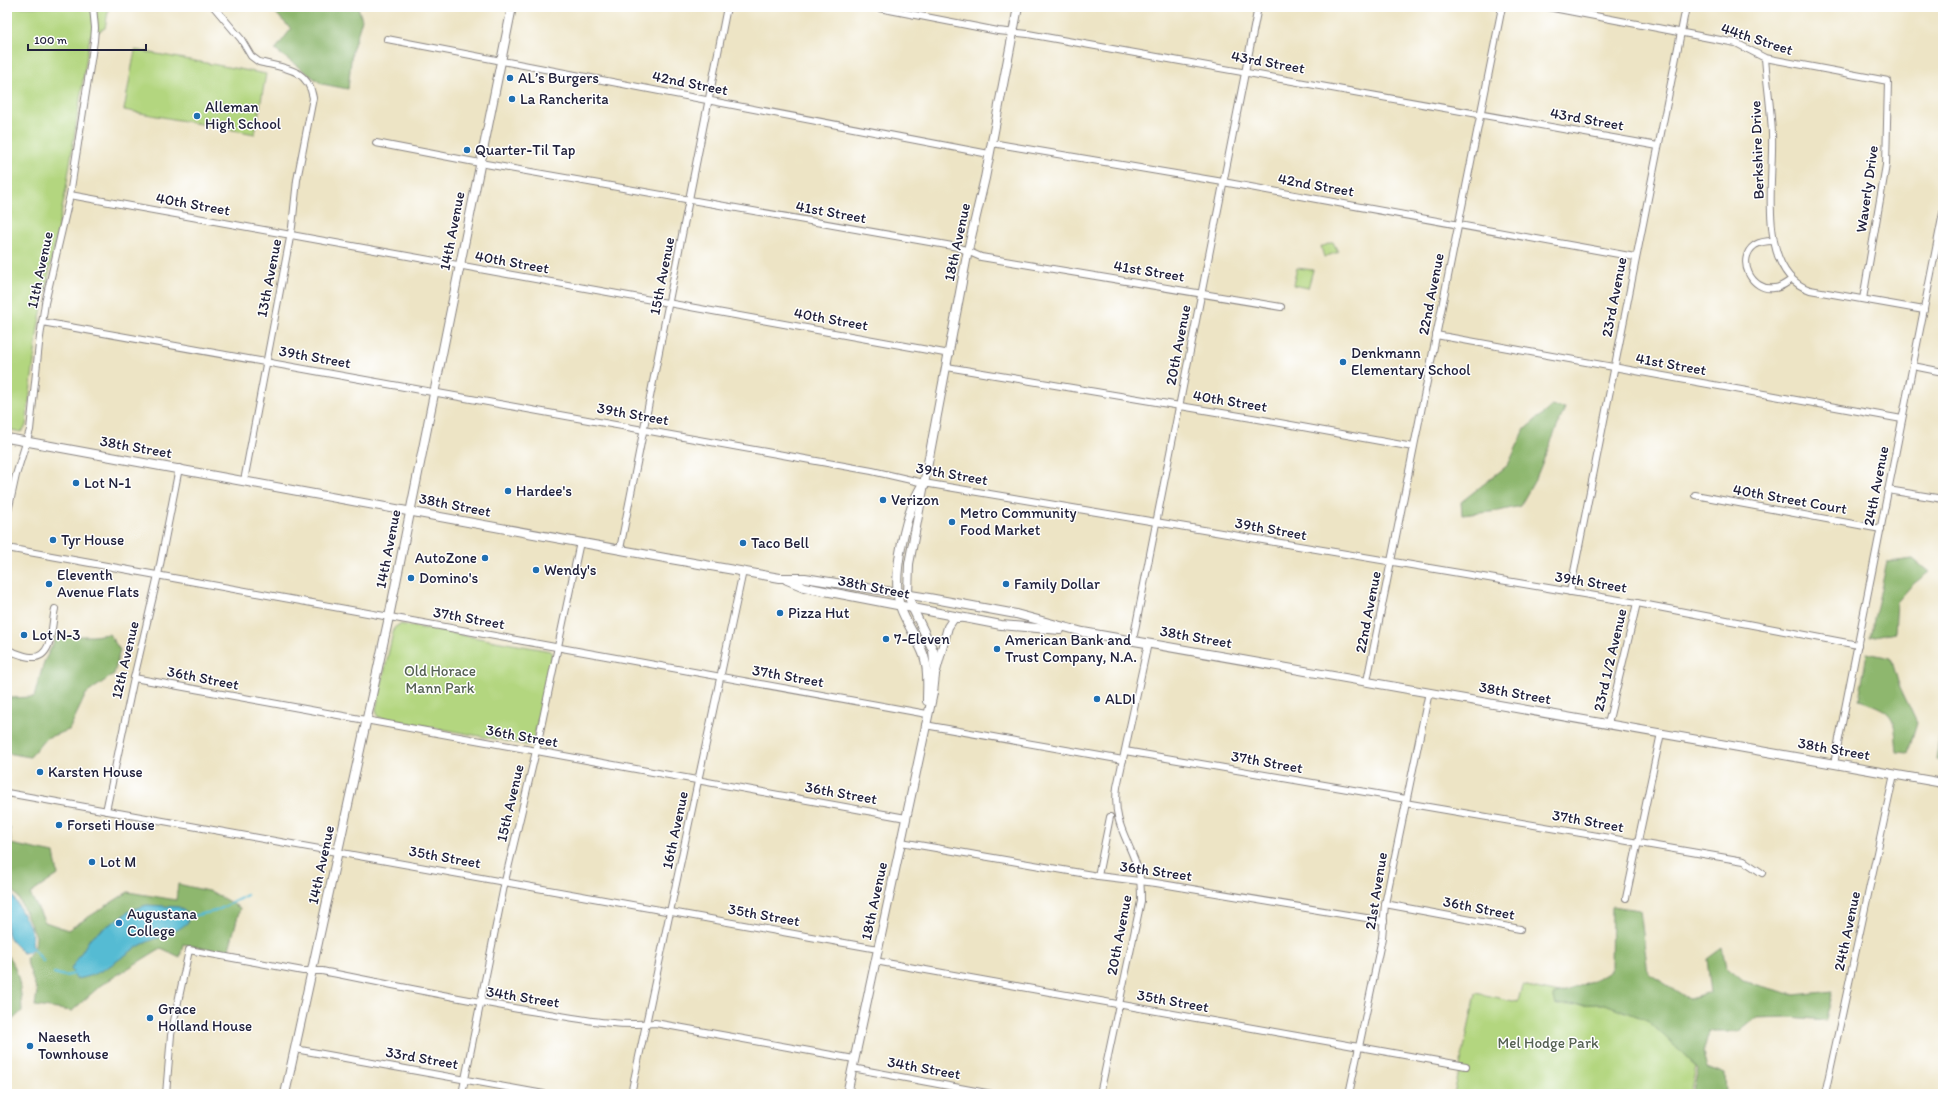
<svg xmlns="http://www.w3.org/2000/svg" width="1950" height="1101" font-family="Itim,sans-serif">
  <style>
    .green { fill: #b3d67f; stroke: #6a7c5d }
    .forest { fill: #8eb76e; stroke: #586c54 }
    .water { fill: #55bbd3; stroke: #3c6e87 }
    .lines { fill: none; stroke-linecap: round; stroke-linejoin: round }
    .stream { stroke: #55bbd3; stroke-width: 2.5 }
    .minor-casing { stroke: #888380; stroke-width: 8 }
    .tertiary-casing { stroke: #888380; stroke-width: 10 }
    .minor { stroke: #fff; stroke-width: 6 }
    .tertiary { stroke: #fff; stroke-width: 8 }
    .poi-dot { fill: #1f6fb2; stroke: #fff; stroke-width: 1.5 }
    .labels { text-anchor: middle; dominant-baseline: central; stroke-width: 3; stroke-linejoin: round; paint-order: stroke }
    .street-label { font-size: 15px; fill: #22223b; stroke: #fff }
    .poi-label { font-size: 15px; fill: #22223b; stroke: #fff; text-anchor: start }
    .park-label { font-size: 15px; fill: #556153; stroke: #fff }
  </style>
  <rect width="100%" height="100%" fill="#fff"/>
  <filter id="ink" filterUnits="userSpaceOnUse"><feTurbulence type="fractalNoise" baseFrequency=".025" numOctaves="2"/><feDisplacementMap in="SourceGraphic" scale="8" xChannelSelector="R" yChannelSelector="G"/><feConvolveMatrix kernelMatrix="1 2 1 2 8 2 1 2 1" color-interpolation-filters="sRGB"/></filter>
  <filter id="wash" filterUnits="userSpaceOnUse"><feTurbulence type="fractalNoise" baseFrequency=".012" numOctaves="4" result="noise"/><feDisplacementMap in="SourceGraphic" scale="16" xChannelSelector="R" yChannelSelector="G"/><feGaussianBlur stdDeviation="0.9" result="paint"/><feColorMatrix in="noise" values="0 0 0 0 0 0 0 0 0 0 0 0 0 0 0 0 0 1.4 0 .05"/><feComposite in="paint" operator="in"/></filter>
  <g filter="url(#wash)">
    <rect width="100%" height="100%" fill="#ede4c5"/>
    <g class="green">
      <polygon points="7,7 109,7 105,28 90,36 66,189 38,328 26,426 21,432 7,429"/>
      <polygon points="135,50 266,74 255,134 124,110"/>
      <polygon points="1333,242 1338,252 1324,257 1321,247"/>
      <polygon points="1297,268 1313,270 1308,288 1293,285"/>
      <polygon points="400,624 551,651 552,657 533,742 527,745 378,717 376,709 394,628"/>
      <polygon points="1522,985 1705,1024 1690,1094 1454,1094 1476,993 1518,1002"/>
    </g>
    <g class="forest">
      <polygon points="270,7 358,7 362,20 352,51 348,89 322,84 275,50 291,29"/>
      <polygon points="1552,406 1565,408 1536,478 1520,506 1499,511 1462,515 1461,502 1508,465 1525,429"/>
      <polygon points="1913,559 1929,572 1912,585 1897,602 1895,632 1870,637 1887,562"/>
      <polygon points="109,634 120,650 114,674 86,694 69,730 46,738 30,757 7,753 7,698 34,697 44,662 57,636 93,636"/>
      <path d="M1867 653 1891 658 1899 685 1917 723 1908 753 1897 752C1894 716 1896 712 1859 700Z"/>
      <polygon points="1943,709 1943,762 1936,760"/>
      <polygon points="10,828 11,844 54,853 58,875 30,894 45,922 68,930 128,892 176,900 178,884 212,892 240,908 228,953 183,944 180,957 161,948 101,985 72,1011 35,1006 37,992 26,959 35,947 36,936 18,897 7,882 7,830"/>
      <polygon points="1612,906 1640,910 1648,973 1689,999 1711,993 1707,959 1722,948 1726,967 1743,981 1794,995 1833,991 1826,1020 1789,1017 1755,1018 1739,1031 1709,1031 1703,1053 1707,1068 1725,1075 1726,1094 1692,1094 1698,1068 1647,1020 1605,1004 1556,1005 1553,995 1592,982 1611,970"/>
      <path d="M7 955C20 971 21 991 22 1011L7 1025Z"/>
    </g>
    <g class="water">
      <polygon points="7,885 31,929 33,948 29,952 23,953 12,942 7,932"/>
      <path d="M147 905 179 907 187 913 188 922C173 936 158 936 141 945 118 958 103 976 76 979L71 969 91 937 131 910Z"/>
    </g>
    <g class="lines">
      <g class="stream">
        <polyline points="187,917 216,911 247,895"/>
        <polyline points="33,948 43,961"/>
        <polyline points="54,973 65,976 74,974"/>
      </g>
    </g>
  </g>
  <g filter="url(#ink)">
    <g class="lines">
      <defs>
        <g id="minor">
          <path d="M214 7 241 39 251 56 259 62C284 68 308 68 313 98L297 180 292 227 244 481"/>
          <polyline points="874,7 998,31 1028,34 1658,146"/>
          <polyline points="1548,7 1720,40 1736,43 1765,58 1888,81 1886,165 1863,299"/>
          <polyline points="387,39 989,154"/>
          <path d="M1765 58C1767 84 1771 109 1772 134 1774 179 1756 272 1810 290L1924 310"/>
          <polyline points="376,143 480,163 958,247 981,257 1281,307"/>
          <polyline points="992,143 1223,182 1635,257"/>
          <polyline points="70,195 950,354"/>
          <path d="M1773 241C1767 241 1760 242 1755 245 1735 259 1752 292 1774 288 1781 288 1786 283 1791 280"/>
          <polyline points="42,322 872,471 924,483 1637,603 1858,645"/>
          <polyline points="1436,335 1902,419"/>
          <polyline points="1913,366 1943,372"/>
          <polyline points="947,367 1258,419 1413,447"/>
          <polyline points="1888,490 1943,499"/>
          <polyline points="1695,495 1881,529"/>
          <polyline points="7,516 16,475 30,430 39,344 45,303 70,195 94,41 95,28 93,7"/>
          <polyline points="7,548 927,714"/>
          <polyline points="620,549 727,7"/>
          <polyline points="1570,592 1686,7"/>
          <polyline points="1133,640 1258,7"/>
          <path d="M7 650C15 652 23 657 31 657 54 659 51 624 55 609"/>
          <polyline points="134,678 906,818"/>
          <polyline points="1367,681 1502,7"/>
          <polyline points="1608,724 1637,603"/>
          <polyline points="925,725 1123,760"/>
          <polyline points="1125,751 1406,799"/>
          <polyline points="1834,764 1943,213"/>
          <polyline points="7,793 878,949"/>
          <polyline points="1405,803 1744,861 1762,873"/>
          <polyline points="106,811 134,678 158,575 179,468"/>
          <polyline points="901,842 1098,876 1156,883 1384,921"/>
          <polyline points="1098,876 1110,817"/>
          <polyline points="1626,898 1661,733"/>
          <polyline points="1385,904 1520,929"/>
          <polyline points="875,961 1466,1066"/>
          <polyline points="295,1049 544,1094"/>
          <polyline points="852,1068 992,1094"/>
          <path d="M166 1094 171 1035 189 950 303 971H322C396 986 469 1001 543 1013 580 1019 619 1027 655 1023L854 1059"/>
          <polyline points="462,1094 505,881 536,751 580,542"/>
          <polyline points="631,1094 743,571"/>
          <path d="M1100 1094 1141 901C1141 892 1141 882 1139 873 1130 840 1112 825 1117 787L1148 643"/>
          <polyline points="1349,1094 1382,938 1385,904 1429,692"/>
          <polyline points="1825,1094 1894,774"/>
        </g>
        <g id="tertiary">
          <polyline points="7,438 665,558 780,578 805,578 929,598 1016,614 1083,632 1943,783"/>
          <path d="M922 485C906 511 891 576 900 606 906 624 918 639 924 656 929 671 927 686 927 701"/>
          <polyline points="787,580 804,587 1001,625 1060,630"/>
          <polyline points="936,671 948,627 954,618 960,618"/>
          <polyline points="285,1094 389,617 512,7"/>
          <polyline points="847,1094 933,693 935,675 933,650 913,609 908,594 909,564 968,250 985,178 1018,7"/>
        </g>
      </defs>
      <use href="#minor" class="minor-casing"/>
      <use href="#tertiary" class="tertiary-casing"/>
      <use href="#minor" class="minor"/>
      <use href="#tertiary" class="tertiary"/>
    </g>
  </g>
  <g class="poi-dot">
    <circle cx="510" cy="78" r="4"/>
    <circle cx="512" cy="99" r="4"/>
    <circle cx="197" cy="116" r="4"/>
    <circle cx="467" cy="150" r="4"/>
    <circle cx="1343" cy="362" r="4"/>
    <circle cx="76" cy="483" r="4"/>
    <circle cx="508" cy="491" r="4"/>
    <circle cx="883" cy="500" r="4"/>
    <circle cx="952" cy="522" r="4"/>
    <circle cx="53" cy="540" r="4"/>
    <circle cx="743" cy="543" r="4"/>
    <circle cx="485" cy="558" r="4"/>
    <circle cx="536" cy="570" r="4"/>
    <circle cx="411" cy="578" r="4"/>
    <circle cx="49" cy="584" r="4"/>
    <circle cx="1006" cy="584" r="4"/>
    <circle cx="780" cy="613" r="4"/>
    <circle cx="24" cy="635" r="4"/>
    <circle cx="886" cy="639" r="4"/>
    <circle cx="997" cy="649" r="4"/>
    <circle cx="1097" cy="699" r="4"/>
    <circle cx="40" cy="772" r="4"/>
    <circle cx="59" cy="825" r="4"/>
    <circle cx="92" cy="862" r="4"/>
    <circle cx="119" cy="923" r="4"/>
    <circle cx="150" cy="1018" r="4"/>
    <circle cx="30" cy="1046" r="4"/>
  </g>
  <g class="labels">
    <g class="street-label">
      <text transform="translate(1757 39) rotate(18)">44th Street</text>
      <text transform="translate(1268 62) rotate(10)">43rd Street</text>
      <text transform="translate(690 83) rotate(11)">42nd Street</text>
      <text transform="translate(1587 119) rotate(10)">43rd Street</text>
      <text transform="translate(1757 150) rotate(-92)">Berkshire Drive</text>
      <text transform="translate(1316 185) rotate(10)">42nd Street</text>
      <text transform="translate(1867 189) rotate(-82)">Waverly Drive</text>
      <text transform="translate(193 204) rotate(10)">40th Street</text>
      <text transform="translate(831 212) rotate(10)">41st Street</text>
      <text transform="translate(452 231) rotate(-79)">14th Avenue</text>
      <text transform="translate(957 242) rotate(-78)">18th Avenue</text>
      <text transform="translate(512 262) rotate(10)">40th Street</text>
      <text transform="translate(40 270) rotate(-78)">11th Avenue</text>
      <text transform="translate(1149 271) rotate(9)">41st Street</text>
      <text transform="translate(662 276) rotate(-79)">15th Avenue</text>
      <text transform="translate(269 278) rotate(-79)">13th Avenue</text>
      <text transform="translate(1431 294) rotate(-79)">22nd Avenue</text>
      <text transform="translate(1614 297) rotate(-79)">23rd Avenue</text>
      <text transform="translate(831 319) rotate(10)">40th Street</text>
      <text transform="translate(1178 345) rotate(-79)">20th Avenue</text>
      <text transform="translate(315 357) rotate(10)">39th Street</text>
      <text transform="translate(1671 364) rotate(10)">41st Street</text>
      <text transform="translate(1230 401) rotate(9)">40th Street</text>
      <text transform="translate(633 414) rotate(10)">39th Street</text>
      <text transform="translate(136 447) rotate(10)">38th Street</text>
      <text transform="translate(952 474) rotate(10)">39th Street</text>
      <text transform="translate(1876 486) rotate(-79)">24th Avenue</text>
      <text transform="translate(1790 499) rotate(10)">40th Street Court</text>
      <text transform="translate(455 505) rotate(11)">38th Street</text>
      <text transform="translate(1271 529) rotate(10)">39th Street</text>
      <text transform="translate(388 549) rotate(-79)">14th Avenue</text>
      <text transform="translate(1591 582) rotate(9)">39th Street</text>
      <text transform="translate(874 587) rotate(11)">38th Street</text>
      <text transform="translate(1368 612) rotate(-79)">22nd Avenue</text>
      <text transform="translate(469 618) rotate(10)">37th Street</text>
      <text transform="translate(1196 637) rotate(10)">38th Street</text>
      <text transform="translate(125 660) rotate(-77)">12th Avenue</text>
      <text transform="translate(1610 660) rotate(-77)">23rd 1/2 Avenue</text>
      <text transform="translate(788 676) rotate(10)">37th Street</text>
      <text transform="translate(203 678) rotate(11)">36th Street</text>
      <text transform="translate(1515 693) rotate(10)">38th Street</text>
      <text transform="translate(522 736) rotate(10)">36th Street</text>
      <text transform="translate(1834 749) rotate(10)">38th Street</text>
      <text transform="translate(1267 762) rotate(10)">37th Street</text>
      <text transform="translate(841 793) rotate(10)">36th Street</text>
      <text transform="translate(510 803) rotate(-77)">15th Avenue</text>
      <text transform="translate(1588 821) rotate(10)">37th Street</text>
      <text transform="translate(675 830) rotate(-78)">16th Avenue</text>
      <text transform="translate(445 857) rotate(10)">35th Street</text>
      <text transform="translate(321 865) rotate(-78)">14th Avenue</text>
      <text transform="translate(1156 871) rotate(8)">36th Street</text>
      <text transform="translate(1376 891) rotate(-81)">21st Avenue</text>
      <text transform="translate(874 901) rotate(-78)">18th Avenue</text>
      <text transform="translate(1479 908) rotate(11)">36th Street</text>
      <text transform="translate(764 915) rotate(10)">35th Street</text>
      <text transform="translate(1847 931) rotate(-78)">24th Avenue</text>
      <text transform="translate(1119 935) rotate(-79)">20th Avenue</text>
      <text transform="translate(523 997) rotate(9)">34th Street</text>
      <text transform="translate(1173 1001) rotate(10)">35th Street</text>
      <text transform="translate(422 1058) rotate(10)">33rd Street</text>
      <text transform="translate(924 1068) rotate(10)">34th Street</text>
    </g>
    <g class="poi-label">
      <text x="518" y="78">AL’s Burgers</text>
      <text x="520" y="99">La Rancherita</text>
      <text x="205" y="107">Alleman<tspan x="205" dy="17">High School</tspan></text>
      <text x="475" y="150">Quarter-Til Tap</text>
      <text x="1351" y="353">Denkmann<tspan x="1351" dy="17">Elementary School</tspan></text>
      <text x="84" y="483">Lot N-1</text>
      <text x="516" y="491">Hardee's</text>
      <text x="891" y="500">Verizon</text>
      <text x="960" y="513">Metro Community<tspan x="960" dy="17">Food Market</tspan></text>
      <text x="61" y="540">Tyr House</text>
      <text x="751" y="543">Taco Bell</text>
      <text x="477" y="558" text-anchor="end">AutoZone</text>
      <text x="544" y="570">Wendy's</text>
      <text x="57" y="575">Eleventh<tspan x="57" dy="17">Avenue Flats</tspan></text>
      <text x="419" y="578">Domino's</text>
      <text x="1014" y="584">Family Dollar</text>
      <text x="788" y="613">Pizza Hut</text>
      <text x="32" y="635">Lot N-3</text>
      <text x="894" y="639">7-Eleven</text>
      <text x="1005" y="640">American Bank and<tspan x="1005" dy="17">Trust Company, N.A.</tspan></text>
      <text x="1105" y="699">ALDI</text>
      <text x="48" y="772">Karsten House</text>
      <text x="67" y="825">Forseti House</text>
      <text x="100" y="862">Lot M</text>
      <text x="127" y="914">Augustana<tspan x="127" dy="17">College</tspan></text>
      <text x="158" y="1009">Grace<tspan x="158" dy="17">Holland House</tspan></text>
      <text x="38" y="1037">Naeseth<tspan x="38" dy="17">Townhouse</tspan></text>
    </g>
    <g class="park-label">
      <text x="440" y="671">Old Horace<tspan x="440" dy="17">Mann Park</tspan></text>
      <text x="1548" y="1043">Mel Hodge Park</text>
    </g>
  </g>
  <rect width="1950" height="1101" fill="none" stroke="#fff" stroke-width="24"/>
  <path d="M28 44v6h118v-6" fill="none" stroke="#22223b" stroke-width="2"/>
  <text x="34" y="44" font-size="12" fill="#22223b" stroke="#ffffff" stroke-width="3" paint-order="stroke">100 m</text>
</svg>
